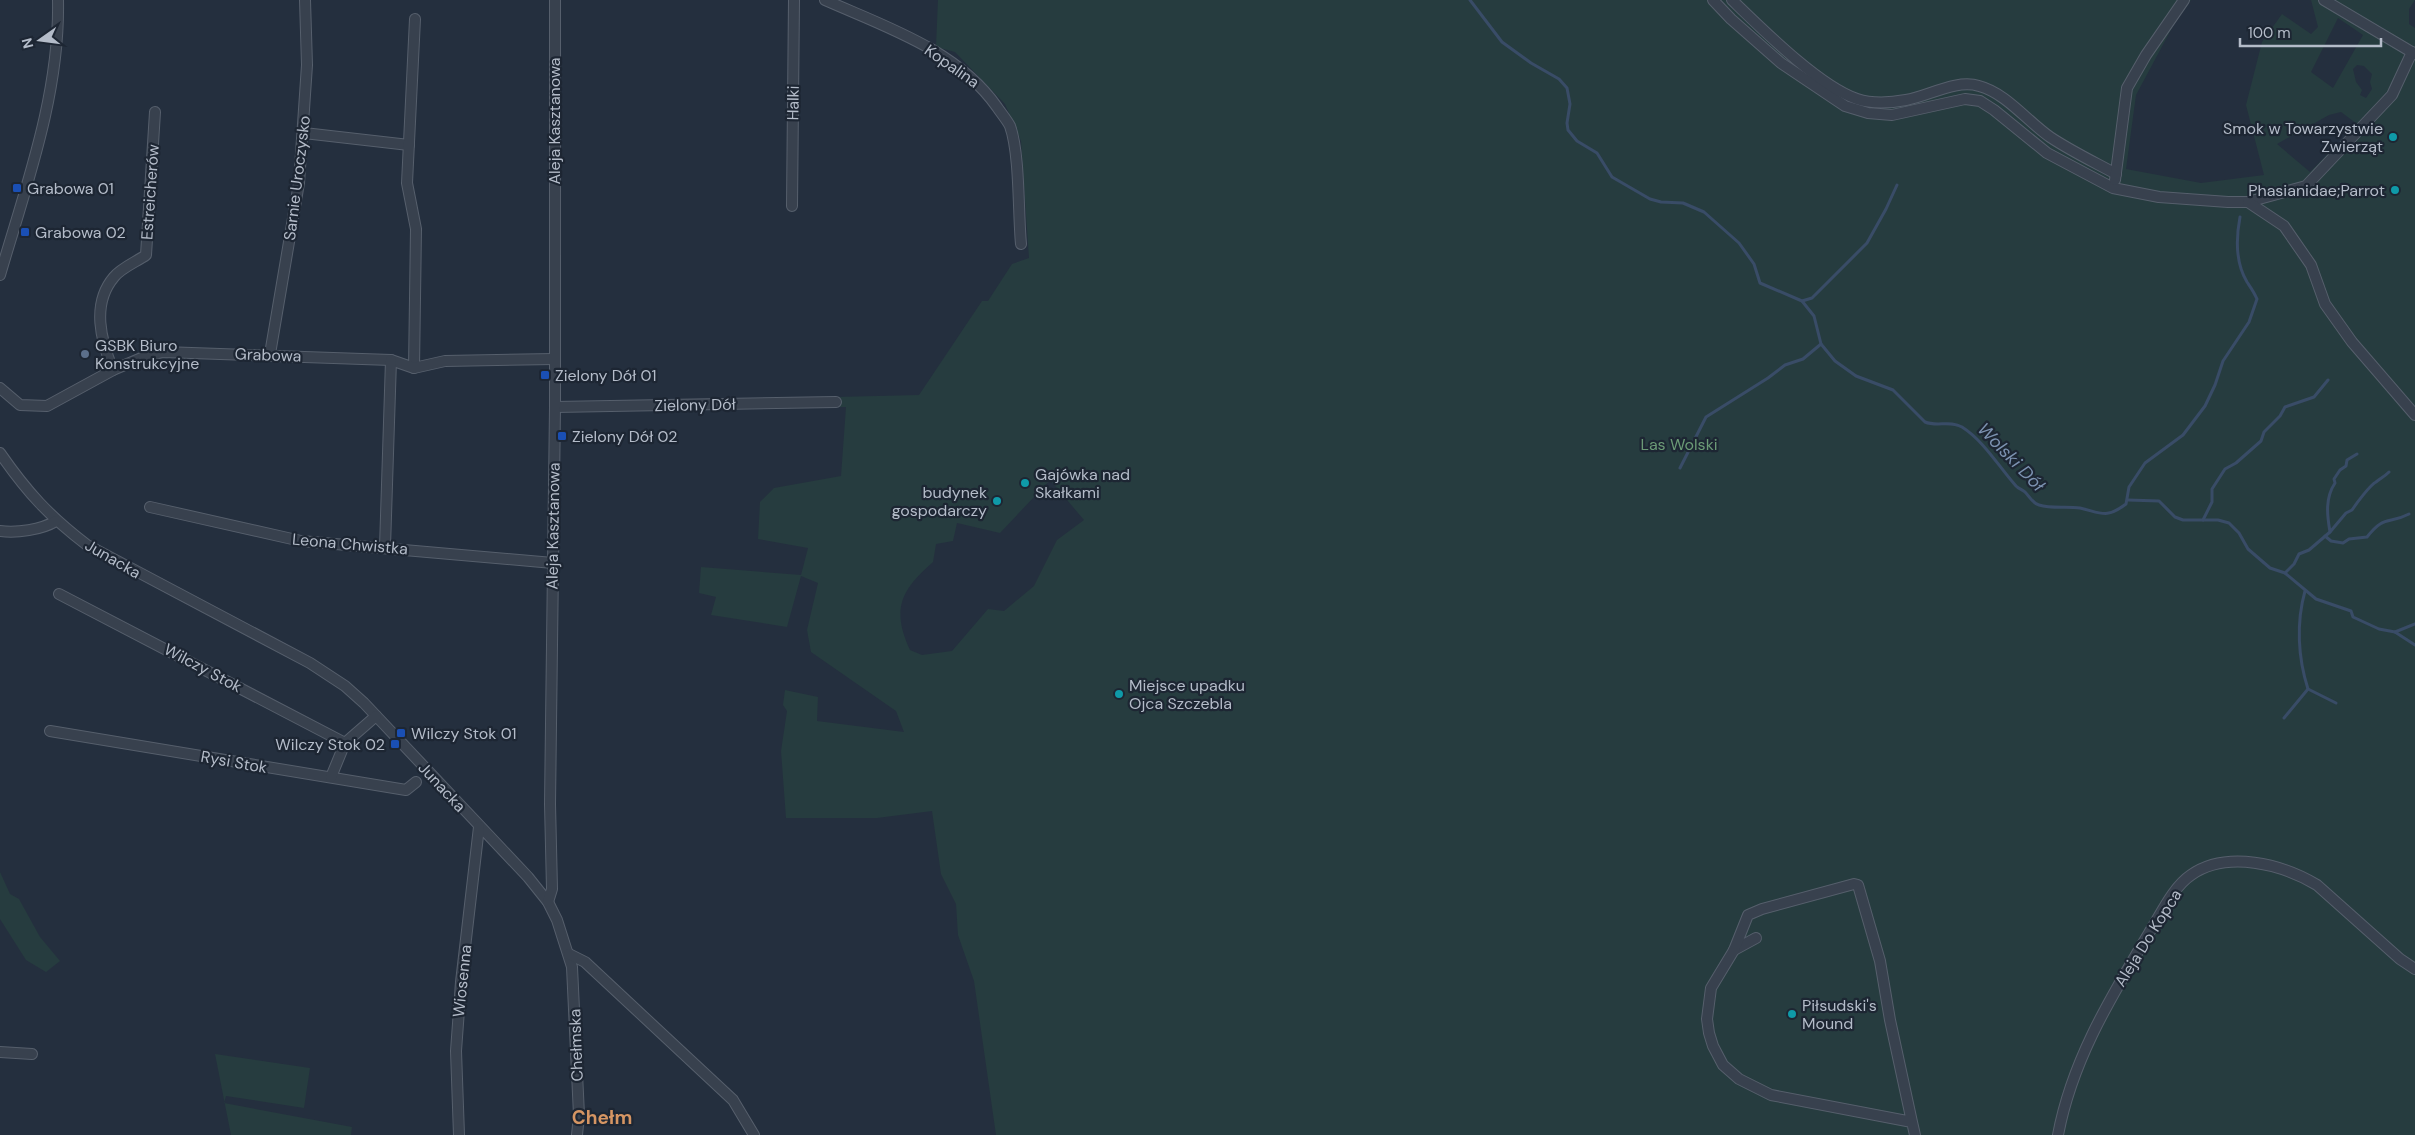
<svg xmlns="http://www.w3.org/2000/svg" width="2415" height="1135" font-family="'DM Sans',sans-serif">
  <style>
    .green { fill: #263c3f; fill-rule: evenodd }
    .lines { fill: none; stroke-linecap: round; stroke-linejoin: round }
    .stream { stroke: #394c67; stroke-width: 3 }
    .minor-casing { stroke: #565f6c; stroke-width: 12 }
    .minor { stroke: #38414e; stroke-width: 10 }
    .culture-dot { fill: #0f9aa8; stroke: #1d2633; stroke-width: 2 }
    .transit-dot { fill: #1a4fb4; stroke: #1d2633; stroke-width: 2 }
    .service-dot { fill: #5c6f8a; stroke: #1d2633; stroke-width: 2 }
    .labels { text-anchor: middle; dominant-baseline: central; stroke-width: 4.5; stroke-linejoin: round; paint-order: stroke }
    .street-label { font-size: 16px; fill: #b4bcc9; stroke: #1d2633 }
    .poi-label { font-size: 16px; fill: #b4bcc9; stroke: #1d2633; text-anchor: start }
    .park-label { font-size: 16px; fill: #6b9a76; stroke: #1d2633 }
    .water-label { font-size: 18px; font-style: italic; fill: #7c92b1; stroke: #1d2633 }
    .quarter-label { font-size: 19px; font-weight: bold; fill: #d59563; stroke: #1d2633 }
  </style>
  <rect width="100%" height="100%" fill="#242f3e"/>
  <g class="green">
    <path d="M938 0H2191L2173 26 2136 95 2126 169 2201 183 2264 175 2246 105 2262 42 2282 14 2311 34 2318 27 2311 0H2415L2409 9V24L2415 28V1135H996L974 981 958 935 956 904 941 874 932 811 877 818H786L781 751 787 711 783 705 785 690 818 697 817 721 904 732 896 711 811 652 807 630 818 583 801 576 787 627 711 615 716 597 699 593 701 567 801 575 808 548 758 539 760 502 774 488 841 476 846 407H832L835 397 919 395 982 301H988L1012 264 1029 258 1021 141 1005 104 955 52 936 47ZM2338 18 2363 35 2333 88 2311 72ZM2357 65 2364 66 2372 74 2370 82 2372 89 2366 98 2360 95 2362 90 2356 82 2353 69ZM2341 112 2357 124 2310 172 2277 144 2329 115ZM1050 480 1084 520 1057 540 1034 586 1004 611 988 609 952 651 922 655 910 650C891 609 901 590 933 562L936 544 953 541 957 523 1000 533Z"/>
    <polygon points="0,872 10,894 19,899 40,937 60,961 46,972 26,960 0,919"/>
    <polygon points="215,1054 310,1068 304,1108 226,1096 224,1103 352,1127 351,1135 231,1135"/>
  </g>
  <g class="lines">
    <g class="stream">
      <path d="M1470 0 1502 42 1531 63 1559 79 1567 88 1570 104 1567 123 1568 130 1577 141 1597 153 1612 177 1650 199 1661 202 1683 203 1704 212 1739 243 1754 264 1760 283 1802 301 1814 316 1821 344 1835 361 1856 376 1893 390 1925 422C1937 427 1950 420 1962 427 1984 441 1999 467 2016 486 2019 489 2023 490 2025 492 2030 497 2032 503 2039 505 2052 509 2067 506 2080 508 2102 513 2106 519 2126 504L2129 487 2145 463 2183 435 2205 406 2215 385 2223 361 2249 322 2257 299C2254 292 2251 288 2247 282 2235 262 2236 238 2240 217"/>
      <polyline points="1802,301 1812,298 1867,243 1886,209 1897,185"/>
      <polyline points="1680,468 1706,417 1768,378 1785,365 1803,359 1821,344"/>
      <polyline points="2128,500 2159,501 2175,517 2183,520 2218,520 2229,523 2239,533 2248,549 2270,568 2285,573 2316,599 2351,611 2353,617 2379,629 2395,632 2415,645"/>
      <polyline points="2203,520 2212,502 2212,489 2225,469 2236,463 2261,441 2264,432 2280,416 2285,407 2314,397 2328,380"/>
      <path d="M2330 532 2346 513 2352 510C2356 504 2370 485 2376 482 2381 478 2384 477 2389 472"/>
      <path d="M2325 536 2331 541 2343 543 2349 539 2367 537C2385 514 2388 525 2409 514"/>
      <path d="M2285 573 2294 564 2299 554 2309 550 2330 532C2327 515 2325 498 2335 483L2334 479 2340 470 2346 466 2347 460 2357 454"/>
      <path d="M2305 591C2296 623 2298 658 2308 689L2336 703"/>
      <polyline points="2395,632 2415,624"/>
      <polyline points="2284,718 2308,689"/>
    </g>
    <defs>
      <g id="minor">
        <path d="M825 0C886 27 957 50 997 107 1001 113 1007 120 1010 126 1020 154 1018 213 1021 244"/>
        <polyline points="1713,0 1731,19 1781,63 1845,106 1868,113 1892,115 1965,99 1980,101 1994,110 2047,153 2113,188 2159,197 2228,202 2248,202 2306,186 2392,95 2412,52"/>
        <path d="M1732 0C1762 29 1819 86 1857 99 1872 104 1890 103 1906 100 1929 96 1956 79 1979 86 2006 93 2027 121 2050 137 2071 151 2094 162 2116 174"/>
        <polyline points="2324,0 2415,54"/>
        <polyline points="304,133 409,145"/>
        <polyline points="2115,180 2127,88 2146,55 2184,0"/>
        <polyline points="2248,202 2284,226 2311,265 2325,304 2352,342 2415,415"/>
        <polyline points="792,206 794,0"/>
        <path d="M0 275C26 186 60 94 58 0"/>
        <polyline points="270,354 299,183 307,65 305,0"/>
        <polyline points="414,368 416,229 407,183 415,19"/>
        <path d="M113 370C101 341 91 304 114 277 121 268 136 262 146 255L155 112"/>
        <polyline points="0,388 20,405 47,406 113,370 146,356 163,352 391,360 414,368 445,361 554,359"/>
        <polyline points="555,407 836,402"/>
        <path d="M0 453C27 492 49 516 87 545L310 663 345 686 364 703 528 877 548 902 557 920 572 967 579 1115 577 1135"/>
        <polyline points="150,507 301,541 553,563"/>
        <path d="M0 531C17 533 41 530 56 521"/>
        <polyline points="385,547 391,360"/>
        <polyline points="59,594 345,743"/>
        <polyline points="50,731 406,790 416,782"/>
        <polyline points="331,777 345,743 376,716"/>
        <polyline points="548,902 552,889 550,804 555,407 555,0"/>
        <polyline points="1734,950 1756,938"/>
        <polyline points="569,954 585,962 733,1100 754,1135"/>
        <polyline points="0,1052 32,1054"/>
        <polyline points="1912,1122 1771,1095 1739,1079 1723,1065 1713,1046 1709,1033 1707,1019 1711,988 1734,950 1748,915 1762,909 1854,884 1858,885 1880,961 1890,1020 1912,1122 1915,1135"/>
        <polyline points="459,1135 456,1051 461,982 479,827"/>
        <path d="M2058 1135C2072 1060 2111 997 2149 933 2161 914 2173 887 2191 875 2227 850 2282 864 2317 885L2400 959 2415 969"/>
      </g>
    </defs>
    <use href="#minor" class="minor-casing"/>
    <use href="#minor" class="minor"/>
  </g>
  <g class="culture-dot">
    <circle cx="2393" cy="137" r="5"/>
    <circle cx="2395" cy="190" r="5"/>
    <circle cx="1025" cy="483" r="5"/>
    <circle cx="997" cy="501" r="5"/>
    <circle cx="1119" cy="694" r="5"/>
    <circle cx="1792" cy="1014" r="5"/>
  </g>
  <g class="transit-dot">
    <rect x="12" y="183" width="10" height="10" rx="2.5"/>
    <rect x="20" y="227" width="10" height="10" rx="2.5"/>
    <rect x="540" y="370" width="10" height="10" rx="2.5"/>
    <rect x="557" y="431" width="10" height="10" rx="2.5"/>
    <rect x="396" y="728" width="10" height="10" rx="2.5"/>
    <rect x="390" y="739" width="10" height="10" rx="2.5"/>
  </g>
  <circle class="service-dot" cx="85" cy="354" r="5"/>
  <g class="labels">
    <g class="street-label">
      <text transform="translate(952 66) rotate(35)">Kopalina</text>
      <text transform="translate(793 103) rotate(-89)">Halki</text>
      <text transform="translate(554 121) rotate(-90)">Aleja Kasztanowa</text>
      <text transform="translate(297 178) rotate(-83)">Sarnie Uroczysko</text>
      <text transform="translate(150 192) rotate(-86)">Estreicherów</text>
      <text transform="translate(268 355) rotate(2)">Grabowa</text>
      <text transform="translate(695 405) rotate(-1)">Zielony Dół</text>
      <text transform="translate(553 526) rotate(-89)">Aleja Kasztanowa</text>
      <text transform="translate(350 544) rotate(5)">Leona Chwistka</text>
      <text transform="translate(113 559) rotate(30)">Junacka</text>
      <text transform="translate(203 668) rotate(28)">Wilczy Stok</text>
      <text transform="translate(234 762) rotate(10)">Rysi Stok</text>
      <text transform="translate(442 787) rotate(47)">Junacka</text>
      <text transform="translate(2148 938) rotate(-58)">Aleja Do Kopca</text>
      <text transform="translate(462 981) rotate(-84)">Wiosenna</text>
      <text transform="translate(576 1045) rotate(-92)">Chełmska</text>
    </g>
    <g class="poi-label">
      <text x="2383" y="128" text-anchor="end">Smok w Towarzystwie<tspan x="2383" dy="18">Zwierząt</tspan></text>
      <text x="27" y="188">Grabowa 01</text>
      <text x="2385" y="190" text-anchor="end">Phasianidae;Parrot</text>
      <text x="35" y="232">Grabowa 02</text>
      <text x="95" y="345">GSBK Biuro<tspan x="95" dy="18">Konstrukcyjne</tspan></text>
      <text x="555" y="375">Zielony Dół 01</text>
      <text x="572" y="436">Zielony Dół 02</text>
      <text x="1035" y="474">Gajówka nad<tspan x="1035" dy="18">Skałkami</tspan></text>
      <text x="987" y="492" text-anchor="end">budynek<tspan x="987" dy="18">gospodarczy</tspan></text>
      <text x="1129" y="685">Miejsce upadku<tspan x="1129" dy="18">Ojca Szczebla</tspan></text>
      <text x="411" y="733">Wilczy Stok 01</text>
      <text x="385" y="744" text-anchor="end">Wilczy Stok 02</text>
      <text x="1802" y="1005">Piłsudski's<tspan x="1802" dy="18">Mound</tspan></text>
    </g>
    <g class="park-label">
      <text x="1679" y="444">Las Wolski</text>
    </g>
    <g class="water-label">
      <text transform="translate(2011 457) rotate(46)">Wolski Dół</text>
    </g>
    <g class="quarter-label">
      <text x="602" y="1117">Chełm</text>
    </g>
  </g>
  <g transform="translate(40 40) rotate(256)" stroke="#1d2633" stroke-width="4" paint-order="stroke">
  <path d="M0-4L9 19L0 12L-9 19Z" fill="#b4bcc9"/>
  <text y="-8" font-size="14" font-weight="bold" text-anchor="middle" fill="#b4bcc9">N</text>
  </g>
  <path d="M2240 38v8h141v-8" fill="none" stroke="#b4bcc9" stroke-width="2.5"/>
  <text x="2248" y="38" font-size="15" fill="#b4bcc9" stroke="#1d2633" stroke-width="4" paint-order="stroke">100 m</text>
</svg>
